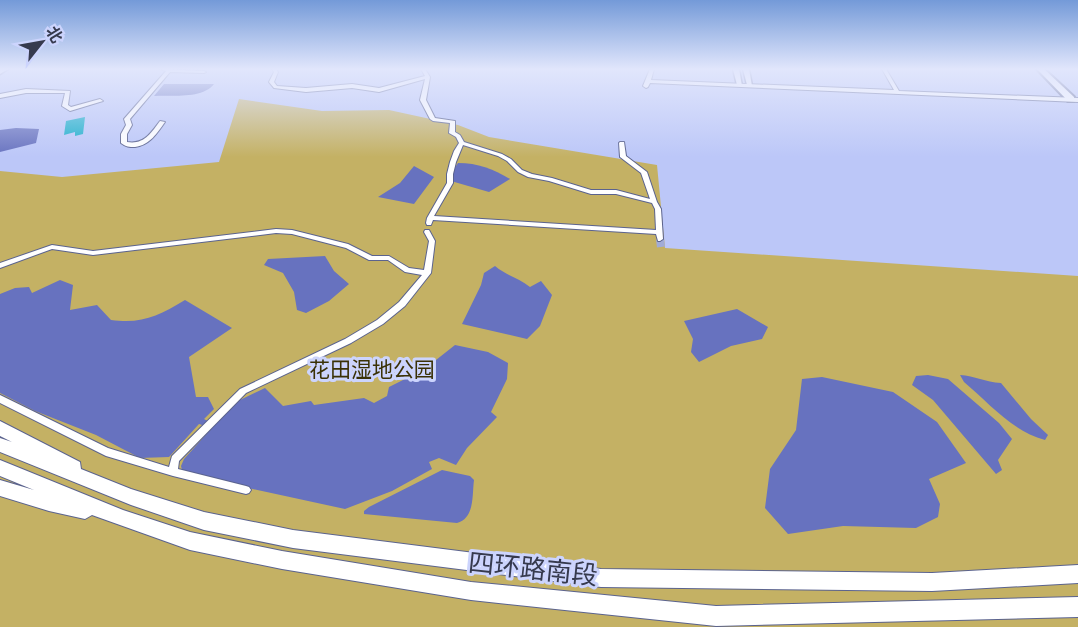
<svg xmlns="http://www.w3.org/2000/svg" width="1078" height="627" font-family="'Roboto Condensed','Noto Sans SC',sans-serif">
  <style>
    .green { fill: #c4b164 }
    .water { fill: #6772bf }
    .building { fill: #17adc9 }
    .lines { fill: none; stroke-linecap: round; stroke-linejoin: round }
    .minor-tunnel { stroke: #a1abd6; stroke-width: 8; stroke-dasharray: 8 4; stroke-linecap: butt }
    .minor-casing { stroke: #5b638e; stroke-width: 2 }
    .tertiary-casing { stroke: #5b638e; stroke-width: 3 }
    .secondary-casing { stroke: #5b638e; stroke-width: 4 }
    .trunk-casing { stroke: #5b638e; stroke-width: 3 }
    .motorway-casing { stroke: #5b638e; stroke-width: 2 }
    .minor { fill: #fff; fill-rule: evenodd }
    .tertiary { fill: #fff; fill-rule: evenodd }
    .secondary { fill: #fff; fill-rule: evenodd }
    .trunk { fill: #fff; fill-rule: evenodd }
    .motorway { fill: #fff; fill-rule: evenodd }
    .labels { text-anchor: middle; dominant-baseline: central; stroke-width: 6; stroke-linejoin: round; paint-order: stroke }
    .park-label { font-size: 21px; fill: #3a3106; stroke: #ccd4fd }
    .near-street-label { font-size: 26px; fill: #363a4e; stroke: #ccd4fd }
  </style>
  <rect width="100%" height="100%" fill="#bcc7f8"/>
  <polygon class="green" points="239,99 322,111 389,110 458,125 489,137 657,165 665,248 1078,276 1078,627 0,627 0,171 62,177 219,162"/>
  <g class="water">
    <path d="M164 84H214C203 99 172 95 154 96Z"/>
    <polygon points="16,128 39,129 36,143 0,152 0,130"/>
    <path d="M458 163C478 163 493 169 510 179L489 192 451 181 450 175Z"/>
    <polygon points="414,166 434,177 414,204 378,197 400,183"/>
    <polygon points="325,256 334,271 349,284 329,301 306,313 297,310 294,292 283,273 264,265 268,259"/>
    <path d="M495 266C507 276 519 278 530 287L541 281 552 295 540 326 527 339 462 324 481 285 484 273Z"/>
    <path d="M60 280 73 285 70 310 97 305 111 320C143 324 158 316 185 300L232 328 189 357 196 397H208L214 409 204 419 215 425 240 400 265 388 283 406 311 401 314 405 364 398 374 403 387 396 389 387 411 376H425L433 370 436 360 455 345 488 352 508 363 507 379 491 412 497 417 467 448 456 465 439 458 429 462 432 469 392 491 345 509 183 474 181 466 184 459 212 428 199 424 169 457 140 458 96 435 35 411 0 393V294L15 288 29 287 32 293Z"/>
    <polygon points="737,309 768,327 762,339 731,346 699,362 691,352 693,339 684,321"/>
    <polygon points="928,375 948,379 999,423 1012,439 998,460 1002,470 996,474 933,400 912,385 916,376"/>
    <path d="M960 375C975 376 985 382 1001 383L1031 419 1048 435 1045 440C1012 431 989 403 964 382Z"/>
    <polygon points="822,377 893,392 937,422 966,463 929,479 940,504 938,517 916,528 843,526 788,534 765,508 770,469 796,430 802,379"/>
    <path d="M442 470 470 476 474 480C472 495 475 518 457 523L364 514V511L369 507Z"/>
  </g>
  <polygon class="building" points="85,117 83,134 75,136 75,132 64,135 66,121"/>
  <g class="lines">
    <polyline class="minor-tunnel" points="660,239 661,247"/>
    <defs>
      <g id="minor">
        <path d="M160 69 204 71 206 72 204 73 170 72 130 119 132 125 127 134V142C144 145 151 133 160 121L165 122C157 133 150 145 135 147 129 147 126 147 121 143V134L126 125 124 119 166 71Z"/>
        <path d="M272 69H276L278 72 274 82 277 86 306 88 352 84 379 88 425 76 421 69H425L430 77 426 100 435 118 455 121V132L460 135 464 142 502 154 511 159 522 170 532 174 552 178 591 190H616L650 199 641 173 620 157 619 143 620 142H624L626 156 647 172 657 202 661 209 663 239 660 241H658L656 234 433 220 431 225H427L426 223 427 218 447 183V174L450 162 454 151 459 143 456 137 449 133 450 123 433 121 430 119 420 100 425 79 379 92 352 88 306 92 274 88 269 82 274 72ZM463 145 498 156 507 161 518 172 528 177 549 181 591 194H616L652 203 655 209 656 230 434 216 453 183V174L456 162Z"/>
        <polygon points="650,69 654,69 651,80 894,90 882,69 886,69 899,91 1078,98 1078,102 650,83 648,87 646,88 643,86"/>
        <polygon points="26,89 70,91 68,105 71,107 100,99 103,101 70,111 62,106 65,93 26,93 0,98 0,94"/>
        <polygon points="276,229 292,230 348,244 372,256 389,256 409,268 424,270 429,241 424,232 425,230 429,230 435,241 431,273 405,306 383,324 351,343 246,393 179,461 178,469 246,486 249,487 251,490 249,493 246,494 173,476 106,456 0,403 0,395 108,448 169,467 172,456 240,389 345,339 377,320 399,302 422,275 405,272 388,260 369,260 346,248 292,234 276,233 93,255 52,249 0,268 0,263 52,245 93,251"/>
      </g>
      <g id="tertiary">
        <polygon points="733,69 739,69 742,86 737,85"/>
        <polygon points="743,69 749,69 752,86 747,85"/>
      </g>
      <polygon id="secondary" points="1037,69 1044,69 1074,97 1074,101 1068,101"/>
      <polygon id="trunk" points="0,69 8,69 0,74"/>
      <g id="motorway">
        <polygon points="0,421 80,462 81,469 131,489 204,512 293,530 601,569 932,573 1078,565 1078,583 932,591 601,587 293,548 204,530 131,505 0,452 0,438 12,442 0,436"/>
        <polygon points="0,460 123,510 190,532 282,551 471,582 716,606 1078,597 1078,617 716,626 471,600 282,569 190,550 92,515 85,519 49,511 0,496 0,480 34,490 0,476"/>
      </g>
    </defs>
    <use href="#minor" class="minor-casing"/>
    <use href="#tertiary" class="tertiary-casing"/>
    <use href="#secondary" class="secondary-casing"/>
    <use href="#trunk" class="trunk-casing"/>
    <use href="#motorway" class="motorway-casing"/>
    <use href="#minor" class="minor"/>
    <use href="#tertiary" class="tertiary"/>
    <use href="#secondary" class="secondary"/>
    <use href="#trunk" class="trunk"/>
    <use href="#motorway" class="motorway"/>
  </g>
  <linearGradient id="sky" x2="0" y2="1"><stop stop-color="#749ad8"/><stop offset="0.44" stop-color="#e1e6fc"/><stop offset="1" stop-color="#e1e6fc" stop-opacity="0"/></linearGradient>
  <rect width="1078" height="157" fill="url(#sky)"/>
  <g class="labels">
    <g class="park-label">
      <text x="372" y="370">花田湿地公园</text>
    </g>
    <g class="near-street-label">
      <text transform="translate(533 569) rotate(6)">四环路南段</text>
    </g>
  </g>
  <g transform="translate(42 42) rotate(59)" stroke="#ccd4fd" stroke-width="4.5" paint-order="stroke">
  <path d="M0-4.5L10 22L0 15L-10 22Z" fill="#363a4e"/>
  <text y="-9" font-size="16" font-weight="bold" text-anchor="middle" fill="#363a4e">北</text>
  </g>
</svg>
